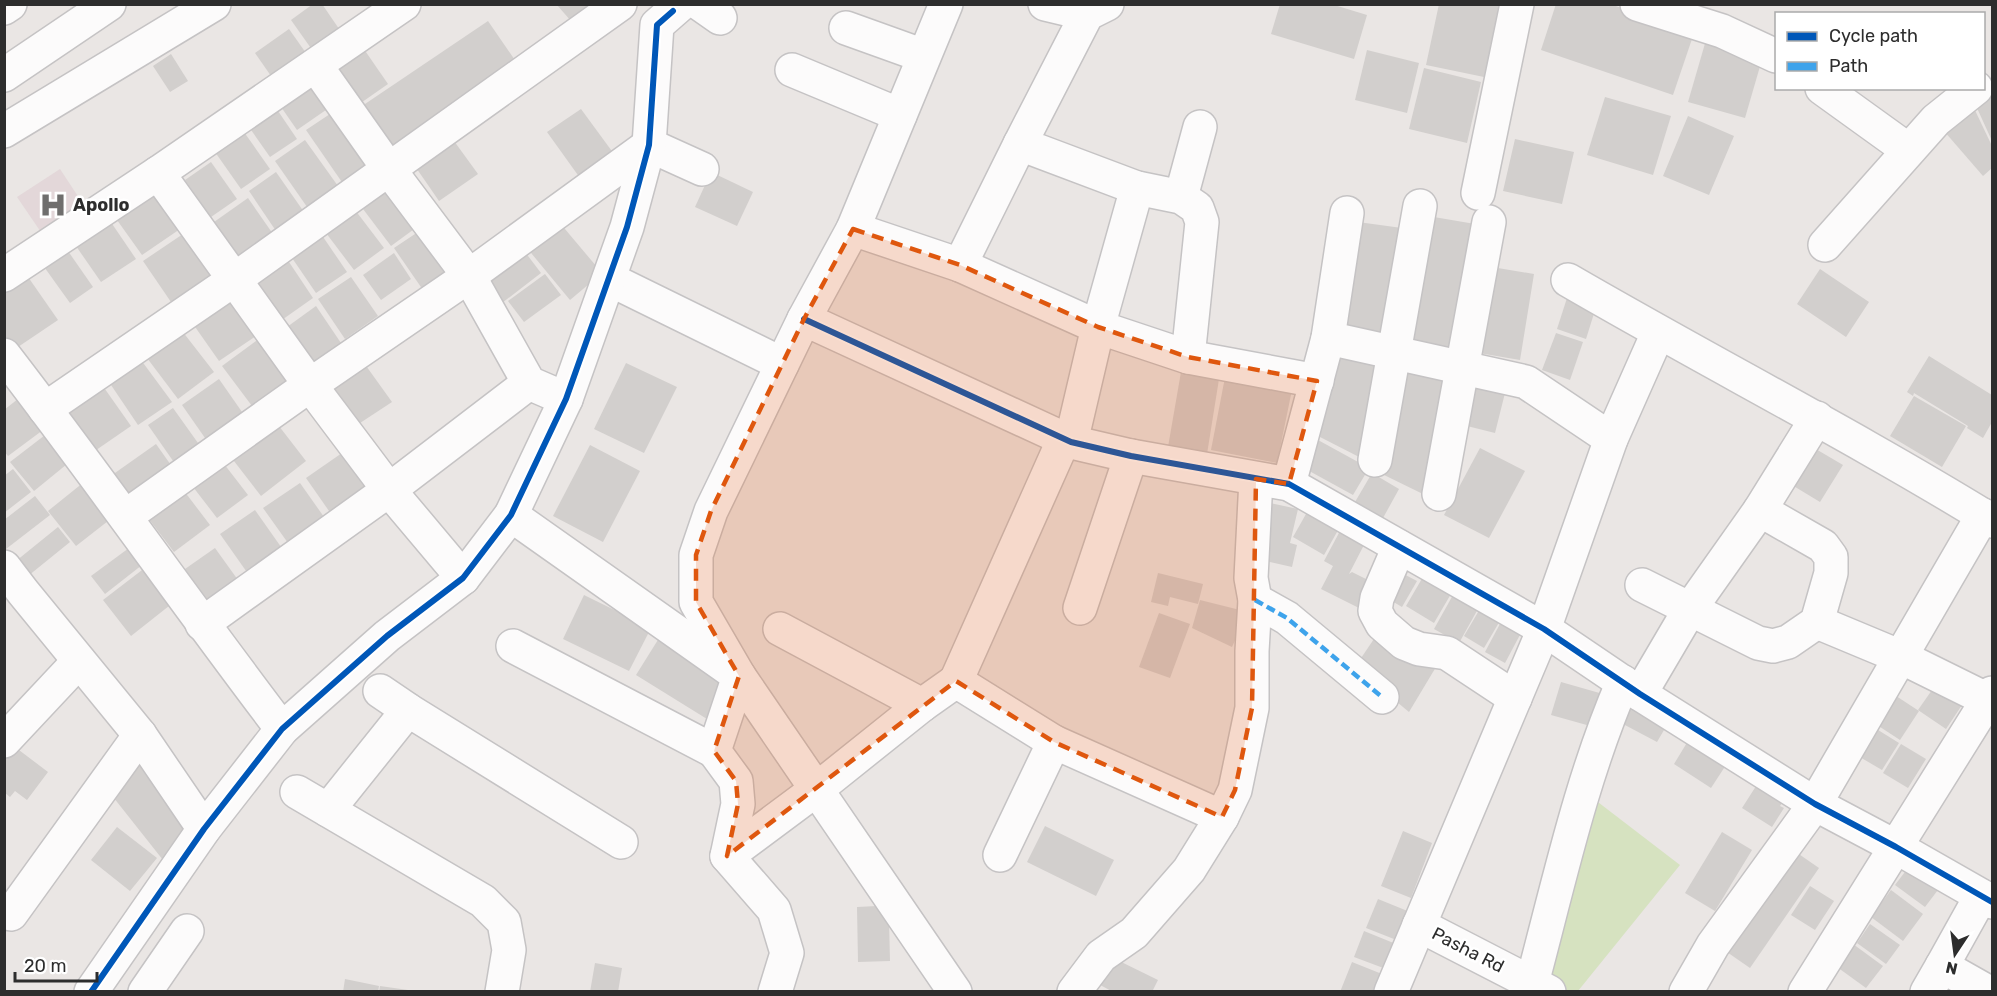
<svg xmlns="http://www.w3.org/2000/svg" width="1997" height="996" font-family="Rubik,sans-serif">
  <style>
    .medical { fill: #e3d7d9 }
    .green { fill: #d6e2c0 }
    .building { fill: #d2cfcd }
    .lines { fill: none; stroke-linecap: round; stroke-linejoin: round }
    .minor-casing { stroke: #c5c3c4; stroke-width: 36 }
    .minor { stroke: #fcfbfb; stroke-width: 33 }
    .quiet { stroke: #3ea3eb; stroke-width: 4.5; stroke-dasharray: 9 4.5; stroke-linecap: butt }
    .cycleway-casing { stroke: #fff; stroke-width: 10 }
    .cycleway { stroke: #0057b8; stroke-width: 6 }
    .marked { fill: #df570e; fill-opacity: 0.2; stroke: #df570e; stroke-width: 4.5; stroke-dasharray: 12 8; stroke-linejoin: round }
    .labels { text-anchor: middle; dominant-baseline: central; stroke-width: 5; stroke-linejoin: round; paint-order: stroke }
    .poi-label { font-size: 18px; font-weight: bold; fill: #2d2d2d; stroke: #fff; text-anchor: start }
    .street-label { font-size: 18px; fill: #2d2d2d; stroke: #fff }
  </style>
  <rect width="100%" height="100%" fill="#eae6e4"/>
  <polygon class="medical" points="60,169 89,213 47,241 17,197"/>
  <polygon class="green" points="1577,786 1680,865 1578,991 1509,992"/>
  <g class="building">
    <polygon points="313,4 322,4 348,42 320,61 291,20"/>
    <polygon points="1280,4 1331,4 1367,15 1354,59 1271,34"/>
    <polygon points="1439,4 1499,4 1484,77 1426,65"/>
    <polygon points="1556,4 1610,4 1694,33 1673,95 1541,50"/>
    <polygon points="557,5 605,5 578,29"/>
    <polygon points="488,21 519,66 393,151 362,106"/>
    <polygon points="289,29 313,63 278,86 255,53"/>
    <polygon points="1706,40 1763,56 1745,118 1688,102"/>
    <polygon points="359,42 388,84 355,107 326,65"/>
    <polygon points="1367,50 1419,63 1407,113 1355,100"/>
    <polygon points="171,54 188,81 170,92 153,66"/>
    <polygon points="1424,68 1481,82 1467,143 1409,129"/>
    <polygon points="317,77 336,103 297,130 279,104"/>
    <polygon points="1992,87 1992,141 1972,97"/>
    <polygon points="1605,97 1671,116 1653,175 1587,155"/>
    <polygon points="1972,104 1992,146 1992,168 1983,176 1944,131"/>
    <polygon points="276,108 297,139 270,157 249,127"/>
    <polygon points="339,108 379,165 346,188 306,130"/>
    <polygon points="581,109 614,154 580,178 547,132"/>
    <polygon points="1688,116 1734,136 1709,195 1663,176"/>
    <polygon points="446,130 478,174 439,201 408,156"/>
    <polygon points="244,132 270,169 241,189 215,152"/>
    <polygon points="1515,139 1574,152 1562,204 1503,191"/>
    <polygon points="305,140 343,193 312,214 275,161"/>
    <polygon points="211,162 237,199 211,217 185,180"/>
    <polygon points="276,172 304,212 276,231 249,191"/>
    <polygon points="711,172 753,192 737,226 695,207"/>
    <polygon points="387,179 421,224 391,246 357,201"/>
    <polygon points="154,184 183,227 142,255 112,213"/>
    <polygon points="248,198 273,234 239,257 214,222"/>
    <polygon points="349,202 384,248 354,270 320,225"/>
    <polygon points="104,212 136,259 101,282 69,236"/>
    <polygon points="554,216 602,273 570,300 522,242"/>
    <polygon points="1428,216 1475,224 1453,348 1406,340"/>
    <polygon points="1358,222 1402,228 1387,337 1342,331"/>
    <polygon points="430,224 459,266 423,290 394,248"/>
    <polygon points="319,231 347,272 316,293 288,252"/>
    <polygon points="183,234 211,275 171,302 143,261"/>
    <polygon points="61,241 93,287 70,303 37,257"/>
    <polygon points="522,248 541,273 502,303 483,279"/>
    <polygon points="394,253 411,279 381,300 363,275"/>
    <polygon points="287,259 313,298 279,322 252,283"/>
    <polygon points="1486,266 1534,274 1520,360 1473,352"/>
    <polygon points="1820,269 1869,302 1846,337 1797,304"/>
    <polygon points="26,274 58,320 15,349 4,334 4,288"/>
    <polygon points="545,274 561,295 524,322 508,301"/>
    <polygon points="351,277 378,316 345,339 318,299"/>
    <polygon points="226,287 259,334 219,361 186,314"/>
    <polygon points="1567,298 1596,307 1586,339 1557,329"/>
    <polygon points="316,306 343,346 313,365 287,327"/>
    <polygon points="179,327 214,372 178,399 144,354"/>
    <polygon points="1556,333 1583,342 1570,380 1542,370"/>
    <polygon points="260,338 293,381 255,410 222,366"/>
    <polygon points="1334,348 1383,358 1365,460 1320,437"/>
    <polygon points="1929,356 1992,395 1992,422 1983,438 1967,428 1968,426 1914,393 1913,396 1907,392"/>
    <polygon points="141,360 172,402 138,425 109,382"/>
    <polygon points="364,363 392,402 357,425 330,387"/>
    <polygon points="626,363 677,387 644,453 594,429"/>
    <polygon points="1399,363 1450,373 1427,496 1380,473"/>
    <polygon points="1227,367 1294,380 1277,463 1211,450"/>
    <polygon points="1181,372 1219,379 1207,454 1168,447"/>
    <polygon points="219,379 249,422 212,448 182,405"/>
    <polygon points="1470,379 1506,389 1495,433 1459,424"/>
    <polygon points="100,382 131,426 86,457 56,413"/>
    <polygon points="23,395 47,427 8,456 4,451 4,410"/>
    <polygon points="1914,396 1966,426 1942,467 1890,436"/>
    <polygon points="173,408 203,450 178,468 148,425"/>
    <polygon points="272,417 306,461 261,496 227,452"/>
    <polygon points="49,432 72,460 34,491 10,462"/>
    <polygon points="1318,440 1369,468 1353,495 1302,467"/>
    <polygon points="156,444 173,468 121,503 105,480"/>
    <polygon points="590,445 640,471 603,542 553,516"/>
    <polygon points="1809,445 1843,465 1820,502 1787,482"/>
    <polygon points="1480,448 1525,471 1489,538 1444,515"/>
    <polygon points="342,453 372,496 336,521 306,478"/>
    <polygon points="221,460 248,495 217,518 190,483"/>
    <polygon points="13,469 31,492 4,513 4,476"/>
    <polygon points="1372,473 1399,489 1383,518 1355,502"/>
    <polygon points="89,478 117,514 76,546 48,511"/>
    <polygon points="178,483 210,525 174,552 142,510"/>
    <polygon points="300,483 324,517 288,543 263,508"/>
    <polygon points="35,496 50,515 6,549 4,546 4,520"/>
    <polygon points="1265,502 1298,509 1290,543 1297,545 1292,567 1257,559"/>
    <polygon points="1310,507 1341,525 1324,555 1293,537"/>
    <polygon points="255,510 286,554 251,578 220,534"/>
    <polygon points="58,527 70,542 28,576 16,561"/>
    <polygon points="1340,531 1365,543 1349,574 1352,572 1374,583 1361,609 1321,589 1333,566 1324,561"/>
    <polygon points="129,548 142,565 105,594 91,576"/>
    <polygon points="215,548 243,587 202,615 175,576"/>
    <polygon points="146,567 174,602 131,636 103,600"/>
    <polygon points="1394,569 1417,581 1402,607 1380,594"/>
    <polygon points="1427,570 1455,587 1434,623 1406,606"/>
    <polygon points="1158,573 1203,584 1198,604 1170,597 1168,606 1151,602"/>
    <polygon points="584,595 651,628 629,671 563,639"/>
    <polygon points="1453,595 1478,609 1459,643 1434,629"/>
    <polygon points="1200,600 1248,612 1232,647 1192,628"/>
    <polygon points="1484,602 1504,614 1484,648 1464,636"/>
    <polygon points="1159,613 1190,624 1170,678 1139,667"/>
    <polygon points="1502,620 1522,631 1505,663 1485,652"/>
    <polygon points="1378,633 1436,667 1409,712 1355,667"/>
    <polygon points="661,635 732,679 707,719 636,675"/>
    <polygon points="1939,680 1966,699 1946,729 1918,710"/>
    <polygon points="1561,682 1610,696 1601,729 1551,715"/>
    <polygon points="1890,692 1919,711 1900,740 1871,721"/>
    <polygon points="1635,700 1671,718 1657,742 1623,724"/>
    <polygon points="1870,725 1899,743 1882,770 1853,753"/>
    <polygon points="1688,741 1726,765 1711,788 1674,764"/>
    <polygon points="11,744 48,772 27,800 15,791 10,797 4,792 4,753"/>
    <polygon points="1901,744 1926,759 1908,788 1883,773"/>
    <polygon points="140,761 197,834 163,860 106,788"/>
    <polygon points="1758,783 1782,803 1780,806 1784,808 1772,827 1742,808"/>
    <polygon points="1045,826 1114,860 1096,896 1027,862"/>
    <polygon points="117,827 157,858 130,891 91,860"/>
    <polygon points="1403,831 1432,843 1411,898 1381,886"/>
    <polygon points="1722,832 1752,850 1715,911 1685,893"/>
    <polygon points="1793,850 1819,868 1750,968 1724,950"/>
    <polygon points="1914,860 1944,882 1925,907 1895,885"/>
    <polygon points="1810,886 1834,901 1815,930 1791,915"/>
    <polygon points="1891,890 1923,914 1903,941 1871,917"/>
    <polygon points="1378,899 1410,912 1399,941 1366,928"/>
    <polygon points="877,906 889,920 890,961 858,962 857,907"/>
    <polygon points="1870,924 1900,945 1886,964 1857,943"/>
    <polygon points="1364,931 1396,944 1386,969 1354,957"/>
    <polygon points="1853,944 1883,966 1866,988 1837,967"/>
    <polygon points="1107,955 1158,980 1152,992 1113,992 1093,981"/>
    <polygon points="1352,962 1382,974 1375,992 1340,992"/>
    <polygon points="595,963 622,968 618,992 590,992"/>
    <polygon points="345,979 379,986 378,992 343,992"/>
    <polygon points="380,986 408,990 408,992 379,992"/>
  </g>
  <g class="lines">
    <defs>
      <g id="minor">
        <polyline points="404,4 158,173 310,385 389,490 463,578"/>
        <polyline points="700,4 720,18"/>
        <polyline points="946,4 853,229 804,319 711,511 696,555 696,602 739,676 955,992"/>
        <polyline points="1045,4 1087,14"/>
        <polyline points="1107,4 1087,14 1020,144 1137,188 1181,197 1197,208 1202,222 1188,357"/>
        <polyline points="1637,4 1722,31 1776,56"/>
        <polyline points="4,8 10,4"/>
        <polyline points="846,28 924,56"/>
        <polyline points="316,66 388,168 469,276 529,383 566,399"/>
        <polyline points="792,70 900,115"/>
        <polyline points="4,75 109,4"/>
        <polyline points="1822,88 1908,150"/>
        <polyline points="4,131 214,4"/>
        <polyline points="1478,193 1517,4"/>
        <polyline points="1181,197 1200,127"/>
        <polyline points="853,229 960,265 1098,327 1188,357 1317,381"/>
        <polyline points="1825,245 1936,120 1976,88"/>
        <polyline points="960,265 1020,144"/>
        <polyline points="4,275 158,173"/>
        <polyline points="609,279 782,364"/>
        <path d="M1568 280C1709 362 1854 436 1992 521"/>
        <polyline points="804,319 1071,442 1131,456 1289,484 1544,629 1640,694 1815,804 1896,847 1992,902"/>
        <polyline points="1328,338 1526,382 1611,439"/>
        <path d="M4 355C99 478 188 606 282 729"/>
        <polyline points="45,409 235,279 620,4"/>
        <polyline points="1071,442 1098,327 1137,188"/>
        <polyline points="1375,460 1420,206"/>
        <polyline points="1289,484 1328,338 1347,213"/>
        <polyline points="1439,494 1489,222"/>
        <polyline points="511,515 739,676 714,751 736,781 738,804 727,856 774,910 787,953 775,992"/>
        <polyline points="126,516 310,385 469,276 649,145 702,169"/>
        <polyline points="1399,547 1377,598 1375,611 1382,624 1404,643 1419,649 1447,653 1515,698"/>
        <polyline points="4,567 23,592 140,735 204,829"/>
        <polyline points="1642,585 1758,643 1773,646 1788,642 1817,622 1831,573 1831,557 1823,546 1760,510"/>
        <polyline points="1255,600 1287,618 1382,697"/>
        <polyline points="1080,608 1131,456"/>
        <polyline points="1817,622 1901,657 1988,700"/>
        <polyline points="202,624 389,490 529,383"/>
        <polyline points="780,629 922,705 956,681 1054,742"/>
        <polyline points="513,646 714,751"/>
        <polyline points="956,681 1064,439"/>
        <polyline points="380,691 408,710 621,842"/>
        <polyline points="1640,694 1690,609 1760,510 1817,418"/>
        <polyline points="4,741 79,661"/>
        <polyline points="297,792 483,901 504,922 509,950 502,992"/>
        <polyline points="328,810 408,710"/>
        <polyline points="1000,855 1054,742 1222,817 1235,790 1252,708 1252,651 1255,600 1251,578 1256,479"/>
        <polyline points="727,856 817,789 922,705"/>
        <polyline points="11,914 140,735"/>
        <polyline points="1419,925 1549,992"/>
        <polyline points="1942,966 1981,896"/>
        <polyline points="91,992 204,829 282,729 387,636 463,578 511,515 566,399 627,227 649,145 657,25 681,4"/>
        <polyline points="145,992 187,931"/>
        <polyline points="1074,992 1101,956 1134,933 1189,870 1222,817"/>
        <polyline points="1391,992 1544,629 1611,439 1658,333"/>
        <path d="M1528 992 1532 983C1559 882 1581 779 1623 682"/>
        <polyline points="1686,992 1713,945 1815,804 1983,515"/>
        <polyline points="1805,992 1992,693"/>
        <polyline points="1927,992 1942,966 1988,992"/>
      </g>
    </defs>
    <use href="#minor" class="minor-casing"/>
    <use href="#minor" class="minor"/>
    <polyline class="quiet" points="1255,600 1287,618 1382,697"/>
    <defs>
      <g id="cycleway">
        <polyline points="804,319 1071,442 1131,456 1289,484 1544,629 1640,694 1815,804 1896,847 1992,902"/>
        <polyline points="91,992 204,829 282,729 387,636 463,578 511,515 566,399 627,227 649,145 657,25 673,11"/>
      </g>
    </defs>
    <use href="#cycleway" class="cycleway-casing"/>
    <use href="#cycleway" class="cycleway"/>
  </g>
  <path class="marked" d="M853 229 960 265 1098 327 1188 357 1317 381 1289 484 1256 479 1252 708 1235 790 1222 817 1054 742 956 681 727 856 738 804 736 781 714 751 739 676 696 602V555L711 511 804 319Z"/>
  <defs>
    <symbol id="hospital-bare" viewBox="-9 -9 18 18"><path d="M-5-5h3v3.5h4V-5h3V5h-3V1.5h-4V5h-3Z" fill="#6f6e6d" stroke="#fff" stroke-width="2.5" paint-order="stroke"/></symbol>
  </defs>
  <g fill-rule="evenodd">
    <use href="#hospital-bare" x="34" y="186" width="38" height="38"/>
  </g>
  <g class="labels">
    <g class="poi-label">
      <text x="73" y="205">Apollo</text>
    </g>
    <g class="street-label">
      <text transform="translate(1468 950) rotate(27)">Pasha Rd</text>
    </g>
  </g>
  <rect width="1997" height="996" fill="none" stroke="#2d2d2d" stroke-width="12"/>
  <rect x="1775" y="12" width="210" height="78" fill="#ffffff" stroke="#ababab" stroke-width="1.5"/>
  <rect x="1787" y="32" width="30" height="9" fill="#0057b8" stroke="#ababab" stroke-width="1.5"/>
  <text x="1829" y="42" font-size="18" fill="#2d2d2d">Cycle path</text>
  <rect x="1787" y="62" width="30" height="9" fill="#3ea3eb" stroke="#ababab" stroke-width="1.5"/>
  <text x="1829" y="72" font-size="18" fill="#2d2d2d">Path</text>
  <g transform="translate(1955 954) rotate(193)" stroke="#ffffff" stroke-width="4.5" paint-order="stroke">
  <path d="M0-4.5L10 22L0 15L-10 22Z" fill="#2d2d2d"/>
  <text y="-9" font-size="16" font-weight="bold" text-anchor="middle" fill="#2d2d2d">N</text>
  </g>
  <path d="M15 972v9h82v-9" fill="none" stroke="#2d2d2d" stroke-width="3"/>
  <text x="24" y="972" font-size="18" fill="#2d2d2d" stroke="#ffffff" stroke-width="4.5" paint-order="stroke">20 m</text>
</svg>
